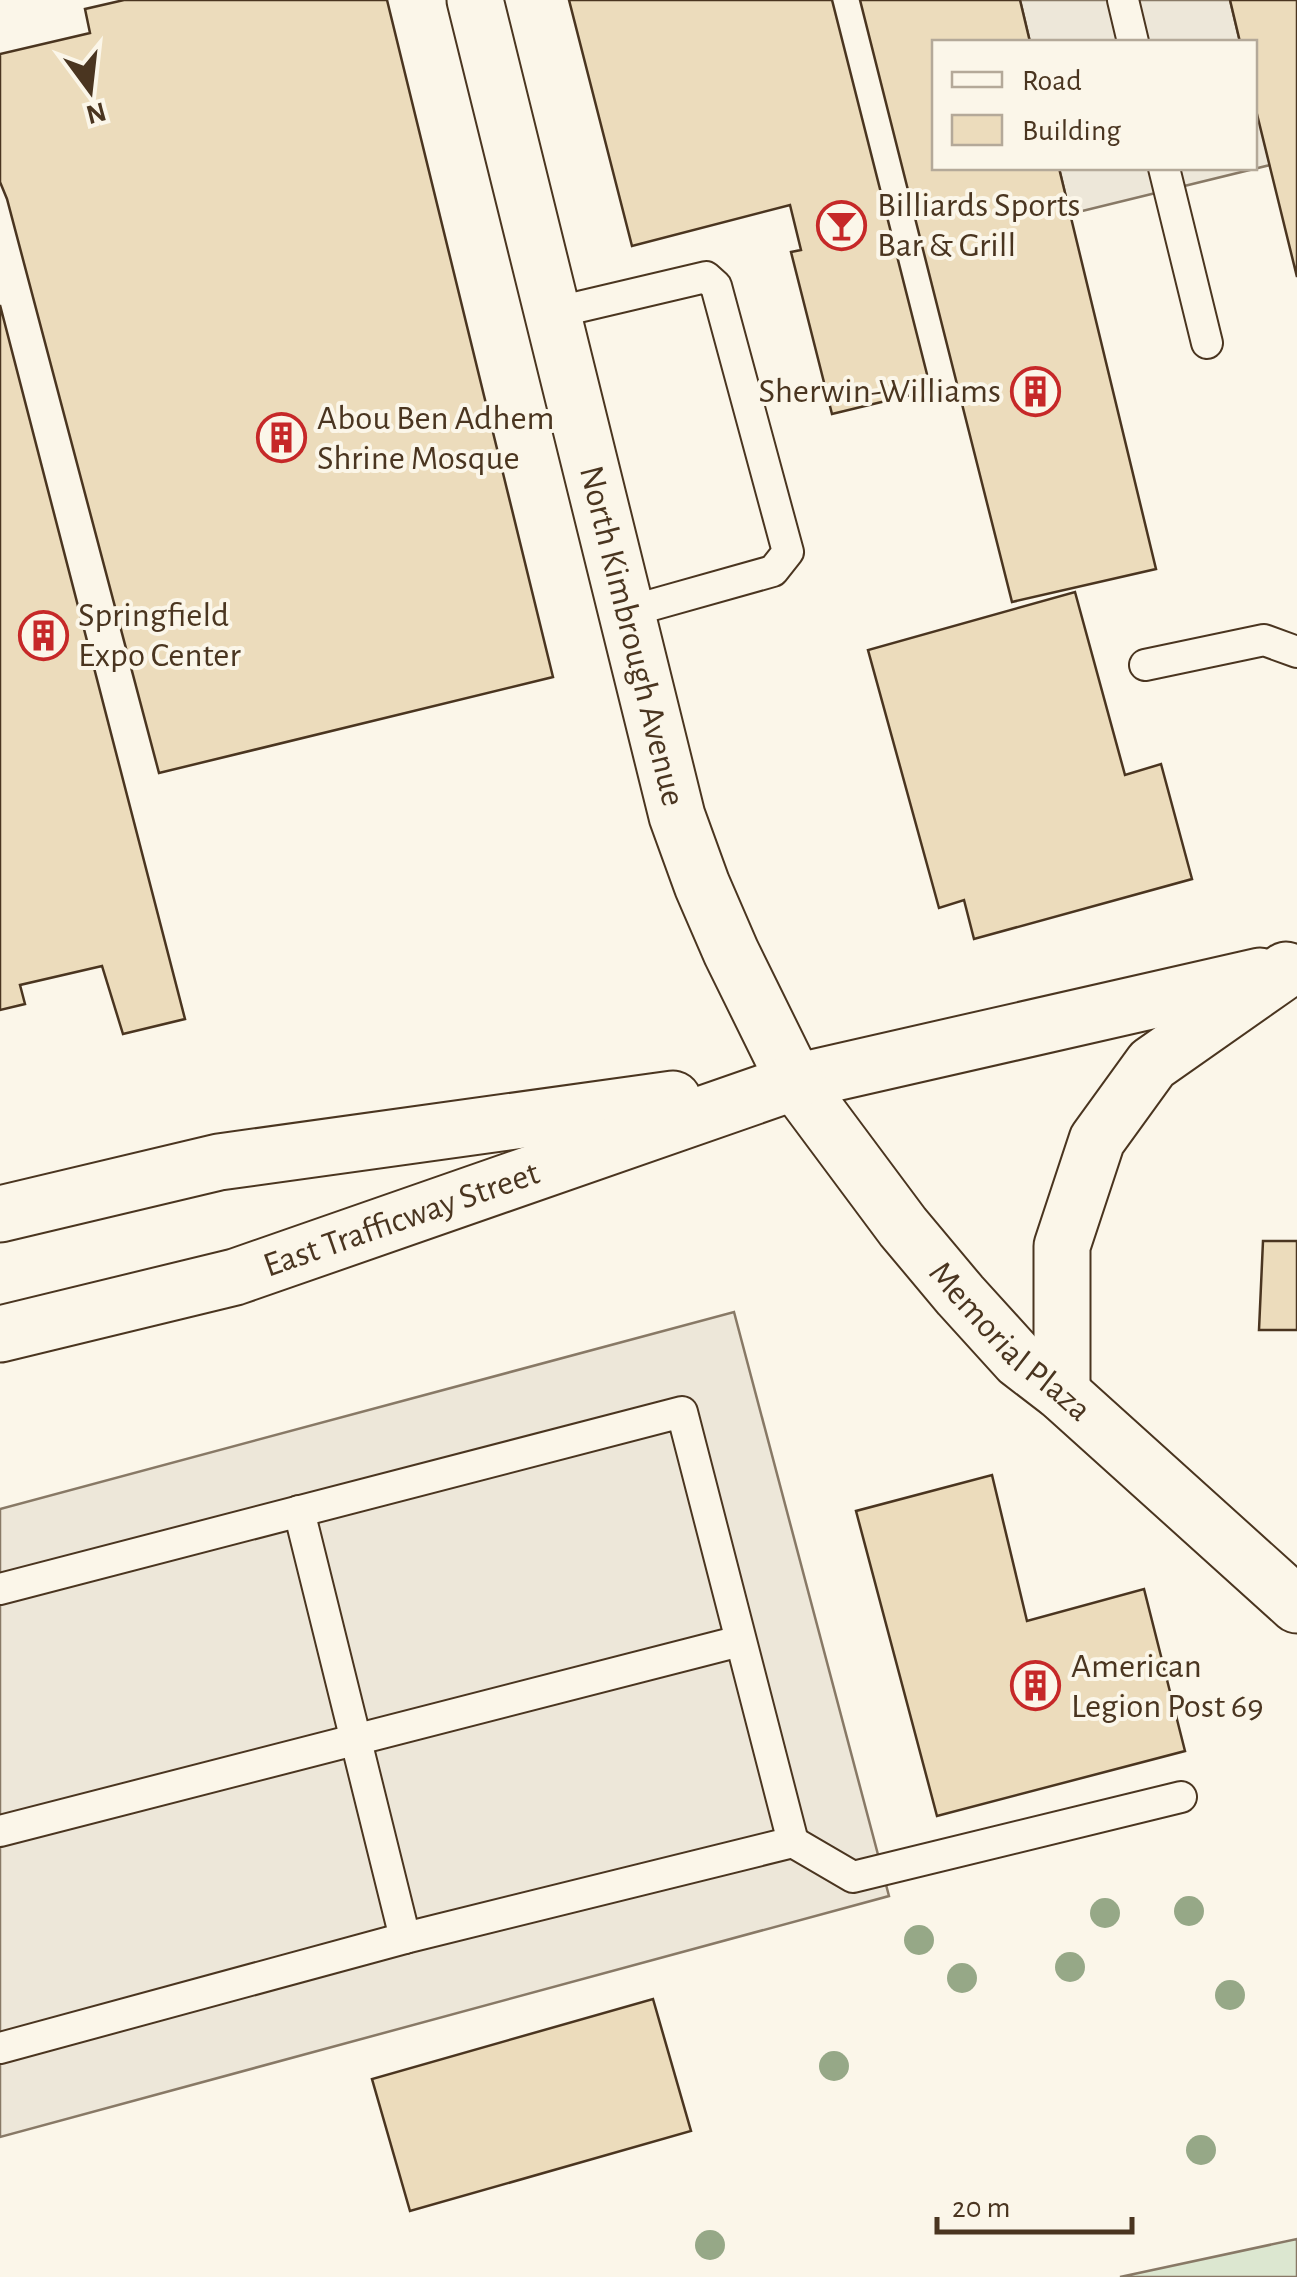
<svg xmlns="http://www.w3.org/2000/svg" width="1297" height="2277" font-family="'Alegreya Sans',sans-serif">
  <style>
    .green { fill: #dce7d0; stroke: #887966; stroke-width: 2.5 }
    .parking { fill: #ede7d9; stroke: #887966; stroke-width: 2.5 }
    .building { fill: #ecdcbc; stroke: #4a3520; stroke-width: 2.5 }
    .lines { fill: none; stroke-linecap: round; stroke-linejoin: round }
    .service-casing { stroke: #4a3520; stroke-width: 34 }
    .tertiary-casing { stroke: #4a3520; stroke-width: 59 }
    .secondary-casing { stroke: #4a3520; stroke-width: 59 }
    .service { stroke: #fbf6e9; stroke-width: 30 }
    .tertiary { stroke: #fbf6e9; stroke-width: 55 }
    .secondary { stroke: #fbf6e9; stroke-width: 55 }
    .tree { fill: #96a887 }
    .labels { text-anchor: middle; dominant-baseline: central; stroke-width: 8; stroke-linejoin: round; paint-order: stroke }
    .poi-label { font-size: 35px; fill: #4a3520; stroke: #fbf6e9; text-anchor: start }
    .street-label { font-size: 35px; fill: #4a3520; stroke: #fbf6e9 }
  </style>
  <rect width="100%" height="100%" fill="#fbf6e9"/>
  <polygon class="green" points="1297,2239 1297,2277 1120,2277"/>
  <g class="parking">
    <polygon points="1020,0 1230,0 1240,42 1030,42"/>
    <polygon points="1255,102 1270,165 1070,214 1059,168 1254,168"/>
    <polygon points="734,1312 889,1896 0,2137 0,1509"/>
  </g>
  <g class="building">
    <polygon points="124,0 387,0 553,677 159,773 7,199 0,182 0,54 90,33 85,9"/>
    <polygon points="569,0 832,0 931,390 832,414 791,252 801,250 790,205 632,246"/>
    <polygon points="860,0 1020,0 1030,42 934,42 934,168 1059,168 1156,569 1012,602"/>
    <polygon points="1230,0 1297,0 1297,277 1254,102 1254,42 1240,42"/>
    <polygon points="0,305 185,1019 123,1034 102,966 20,985 25,1004 0,1010"/>
    <polygon points="1075,592 1125,775 1161,764 1192,879 974,939 964,900 939,908 868,650"/>
    <polygon points="1263,1241 1297,1241 1297,1330 1259,1330"/>
    <polygon points="992,1475 1027,1621 1144,1589 1185,1751 937,1816 856,1511"/>
    <polygon points="653,1999 691,2131 410,2211 372,2079"/>
  </g>
  <g class="lines">
    <defs>
      <g id="service">
        <polyline points="1123,0 1133,42"/>
        <polyline points="1164,168 1207,343"/>
        <polyline points="553,313 706,277 716,286 788,552 773,571 627,612"/>
        <polyline points="1145,665 1264,640 1297,652"/>
        <polyline points="299,1511 405,1938"/>
        <polyline points="0,1589 682,1412 793,1842 405,1938 0,2048"/>
        <polyline points="0,1831 740,1641"/>
        <polyline points="793,1842 853,1877 1181,1797"/>
      </g>
      <g id="tertiary">
        <polyline points="795,1082 1260,976"/>
        <polyline points="1062,1393 1062,1246 1097,1140 1152,1064 1286,970"/>
      </g>
      <g id="secondary">
        <path id="s1" d="M475 0 677 816 702 885 731 952 795 1082 903 1227 960 1295 1019 1360 1062 1393 1297 1605"/>
        <polyline points="0,1214 219,1162 673,1099"/>
        <path id="s2" d="M0 1334 235 1277 795 1082"/>
      </g>
    </defs>
    <use href="#service" class="service-casing"/>
    <use href="#tertiary" class="tertiary-casing"/>
    <use href="#secondary" class="secondary-casing"/>
    <use href="#service" class="service"/>
    <use href="#tertiary" class="tertiary"/>
    <use href="#secondary" class="secondary"/>
  </g>
  <g class="tree">
    <circle cx="1189" cy="1911" r="15"/>
    <circle cx="1105" cy="1913" r="15"/>
    <circle cx="919" cy="1940" r="15"/>
    <circle cx="1070" cy="1967" r="15"/>
    <circle cx="962" cy="1978" r="15"/>
    <circle cx="1230" cy="1995" r="15"/>
    <circle cx="834" cy="2066" r="15"/>
    <circle cx="1201" cy="2150" r="15"/>
    <circle cx="710" cy="2245" r="15"/>
  </g>
  <defs>
    <symbol id="bar-ring" viewBox="-11 -11 22 22"><circle r="9.5" fill="#fbf6e9" stroke="#c62828" stroke-width="1.5"/><path d="M-6-5H6L.8 .8V4.5H3.5V6h-7V4.5H-.8V.8Z" fill="#c62828"/></symbol>
    <symbol id="building-ring" viewBox="-11 -11 22 22"><circle r="9.5" fill="#fbf6e9" stroke="#c62828" stroke-width="1.5"/><path d="M-4-6H4V6H1V3H-1V6H-4ZM-2.5-4.3h1.7v1.8h-1.7ZM.8-4.3h1.7v1.8H.8ZM-2.5-1h1.7V.8h-1.7ZM.8-1h1.7V.8H.8Z" fill="#c62828"/></symbol>
  </defs>
  <g fill-rule="evenodd">
    <use href="#bar-ring" x="814" y="198" width="55" height="55"/>
    <use href="#building-ring" x="1008" y="364" width="55" height="55"/>
    <use href="#building-ring" x="254" y="410" width="55" height="55"/>
    <use href="#building-ring" x="16" y="608" width="55" height="55"/>
    <use href="#building-ring" x="1008" y="1658" width="55" height="55"/>
  </g>
  <g class="labels">
    <g class="poi-label">
      <text x="877" y="205">Billiards Sports<tspan x="877" dy="40">Bar &amp; Grill</tspan></text>
      <text x="1001" y="391" text-anchor="end">Sherwin-Williams</text>
      <text x="317" y="418">Abou Ben Adhem<tspan x="317" dy="40">Shrine Mosque</tspan></text>
      <text x="78" y="615">Springfield<tspan x="78" dy="40">Expo Center</tspan></text>
      <text x="1071" y="1666">American<tspan x="1071" dy="40">Legion Post 69</tspan></text>
    </g>
    <g class="street-label">
      <text stroke="none"><textPath href="#s1" startOffset="655">North Kimbrough Avenue</textPath></text>
      <text stroke="none"><textPath href="#s2" startOffset="418">East Trafficway Street</textPath></text>
      <text stroke="none"><textPath href="#s1" startOffset="1470">Memorial Plaza</textPath></text>
    </g>
  </g>
  <rect x="932" y="40" width="325" height="130" fill="#fbf6e9" stroke="#b4a999" stroke-width="2.5"/>
  <rect x="952" y="72" width="50" height="15" fill="#fbf6e9" stroke="#b4a999" stroke-width="2.5"/>
  <text x="1022" y="90" font-size="30" fill="#4a3520">Road</text>
  <rect x="952" y="115" width="50" height="30" fill="#ecdcbc" stroke="#b4a999" stroke-width="2.5"/>
  <text x="1022" y="140" font-size="30" fill="#4a3520">Building</text>
  <g transform="translate(90 90) rotate(165)" stroke="#fbf6e9" stroke-width="8" paint-order="stroke">
  <path d="M0-8L18 38L0 25L-18 38Z" fill="#4a3520"/>
  <text y="-15" font-size="28" font-weight="bold" text-anchor="middle" fill="#4a3520">N</text>
  </g>
  <path d="M937 2217v15h195v-15" fill="none" stroke="#4a3520" stroke-width="5"/>
  <text x="952" y="2217" font-size="30" fill="#4a3520" stroke="#fbf6e9" stroke-width="8" paint-order="stroke">20 m</text>
</svg>
